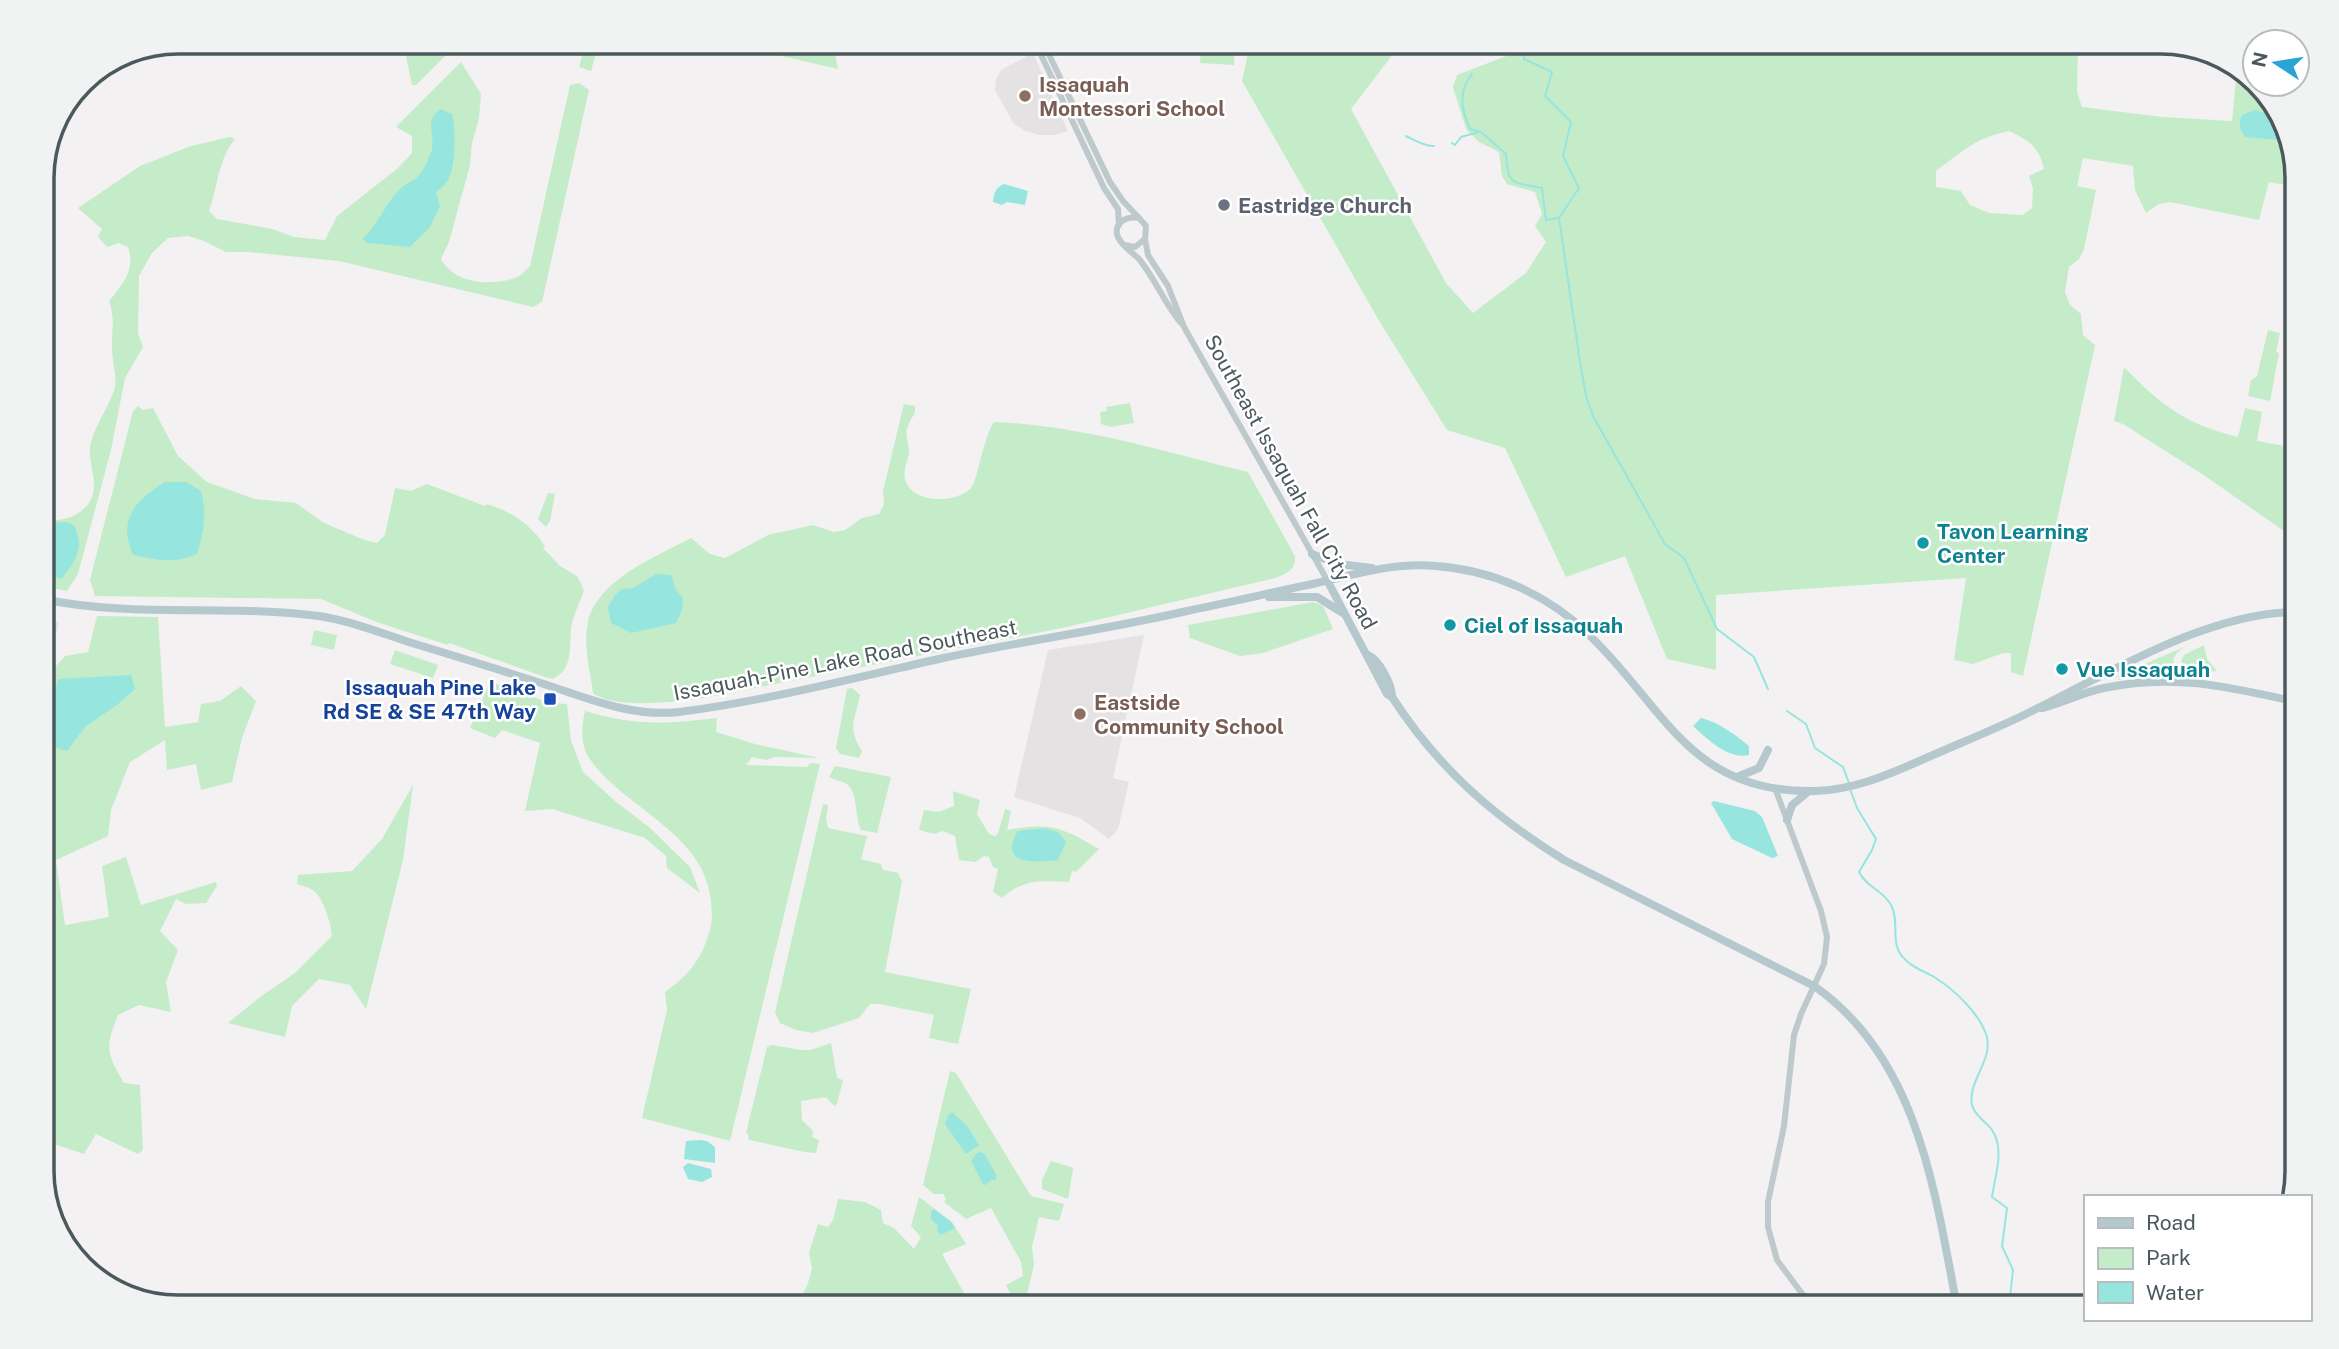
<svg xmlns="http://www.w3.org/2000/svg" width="2339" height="1349" font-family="'Public Sans',sans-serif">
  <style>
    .education { fill: #e4e2e3 }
    .green { fill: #c5ecc9; fill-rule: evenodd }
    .water { fill: #96e5df }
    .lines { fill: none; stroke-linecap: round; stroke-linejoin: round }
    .stream { stroke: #96e5df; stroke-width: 2 }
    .minor { stroke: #bec9cc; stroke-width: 6 }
    .major { stroke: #b4c8cd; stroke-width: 8 }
    .education-dot { fill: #8d6e63; stroke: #fff; stroke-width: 2.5 }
    .worship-dot { fill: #6b7280; stroke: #fff; stroke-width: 2.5 }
    .culture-dot { fill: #0f9aa8; stroke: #fff; stroke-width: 2.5 }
    .transit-dot { fill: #1a4fb4; stroke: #fff; stroke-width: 2.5 }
    .labels { text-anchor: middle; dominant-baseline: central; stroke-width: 5; stroke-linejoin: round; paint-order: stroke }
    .education-label { font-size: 21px; font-weight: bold; fill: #785e54; stroke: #fff; text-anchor: start }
    .worship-label { font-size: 21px; font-weight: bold; fill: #5b616d; stroke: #fff; text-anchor: start }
    .street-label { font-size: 21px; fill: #4b595d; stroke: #fff }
    .culture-label { font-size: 21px; font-weight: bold; fill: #0d838f; stroke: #fff; text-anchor: start }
    .transit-label { font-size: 21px; font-weight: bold; fill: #164399; stroke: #fff; text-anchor: end }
    .rim { fill: none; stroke: #4b595d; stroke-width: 3.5 }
  </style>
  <rect width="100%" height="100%" fill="#f3f1f2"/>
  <g class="education">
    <polygon points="1033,53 1059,112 1068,131 1055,135 1039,135 1026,131 1014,124 995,90 996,80 1001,70"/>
    <polygon points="59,622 42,694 42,624"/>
    <polygon points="1144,635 1113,778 1129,782 1118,829 1109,839 1080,818 1014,797 1048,650"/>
  </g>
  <g class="green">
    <polygon points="403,42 459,42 416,85 412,85"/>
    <polygon points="586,42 599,42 591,71 579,67"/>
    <polygon points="721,42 788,42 835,52 838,69"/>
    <path d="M1247 42H1424L1400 45 1351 109 1446 283 1473 313 1526 273 1546 242 1535 226 1542 214 1535 192 1507 184 1502 176 1499 152 1479 142 1466 129 1453 87 1457 75 1509 55H1560L1637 42H1842L1836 51 1844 42H2078L2077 92 2082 107 2162 117 2232 121 2237 69 2279 110 2297 170V187L2269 182 2259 220 2170 202 2159 204 2146 213 2135 190 2133 166 2083 158 2077 186 2096 190 2084 249 2079 259 2069 267 2065 292 2070 305 2081 314 2083 335 2095 345 2023 676 2011 672V653H2003L1973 664 1954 660 1966 578 1716 595V670L1667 659 1625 556 1566 577 1505 448 1447 430 1378 319 1242 81 1250 44ZM2009 131C2029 141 2039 146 2044 169L2029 176 2033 188 2032 208 2023 215 1989 213 1970 205 1961 191 1936 187V171C1963 151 1975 138 2009 131Z"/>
    <polygon points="1201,46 1235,48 1234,65 1200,63"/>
    <path d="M461 62 481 94 479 119 472 143 470 165 449 242 441 259C454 283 487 286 512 279 519 278 525 271 530 266L570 85 579 83 589 90 542 302 533 307 339 261 248 252H226L204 241 188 236 168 238 152 253 139 276 138 333 143 347 125 378 111 450 78 574 67 591 42 586V521C61 521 80 518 90 501 100 485 88 465 90 447 93 428 110 406 115 387 117 374 112 362 112 349 111 328 116 322 109 301 123 284 136 269 128 247L119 243 107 247 98 237 102 229 78 208 140 166 191 146 230 137 235 139C218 159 218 187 209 211L217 219 272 229 294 237 325 240 337 216 398 168 412 153V136L396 127Z"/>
    <polygon points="2268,330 2280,333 2276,352 2279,353 2270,401 2248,396 2251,380 2257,376"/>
    <path d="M2124 367C2161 405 2185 424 2238 437L2245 408 2262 412 2257 441 2297 448V540L2205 476 2123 424 2114 421Z"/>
    <polygon points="1130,403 1134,423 1110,427 1101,424 1100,412 1107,411 1106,407"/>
    <path d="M904 404 915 406C916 416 911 417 908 426 904 435 909 443 909 452 908 461 903 470 905 479 911 504 956 504 971 488 978 480 983 438 994 422 1080 425 1165 452 1248 472L1295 556C1296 571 1287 573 1275 578L1067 627 698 699C672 702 614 709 593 693 590 670 583 644 588 622 597 580 657 556 691 538L710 554 725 558 768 535 813 525 834 532 845 530 862 518 879 514 884 504 883 491Z"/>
    <path d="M138 406 143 410 153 408 178 456 207 482 255 499 296 503 324 523 362 539 377 543 385 535 395 488 411 491 427 484 485 506 487 504C512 512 530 524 545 546L543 548 560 566 577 576 584 590C580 602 573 616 571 628 569 648 574 668 553 679L545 677 449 643 448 645 379 623 321 599 95 596 90 580 133 411Z"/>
    <polygon points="548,493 555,494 550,521 546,527 538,519"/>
    <polygon points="1313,602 1323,606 1333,629 1263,653 1240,656 1190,638 1188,625"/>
    <path d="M97 616 158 617 165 727 198 722 201 704 220 701 241 686 256 701 242 738 232 782 201 790 196 764 167 770 165 740 130 762 111 810 108 836 56 860 65 925 109 917 102 866 126 857 141 905 216 882 217 886 206 903 186 904 176 899 160 931 178 950 166 982 171 1012 139 1005 118 1015C105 1048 106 1052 124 1083L140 1085 143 1150 138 1154 96 1134 84 1154 42 1140V719L55 667 65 656 88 652Z"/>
    <polygon points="314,630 337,635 334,650 311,645"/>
    <path d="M2189 645C2176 651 2168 659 2178 672L2154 673 2119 680 2118 676 2114 678V677Z"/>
    <polygon points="2204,645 2207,659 2217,671 2200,673 2184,666 2181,661 2184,655"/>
    <polygon points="395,650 438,665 433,678 390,664"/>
    <polygon points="494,683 550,703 567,704 571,741 583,772 615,801 649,827 690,867 700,893 667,868 666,856 645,838 552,809 525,811 540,743 502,730 495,738 470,728 488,686"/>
    <path d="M852 688 860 695C855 720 847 728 862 751L859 758 840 754 836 748 847 689Z"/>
    <path d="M585 711C635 726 666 724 717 718L716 732 755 744 819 758 774 757 767 760 752 757 746 765 807 767 810 763 820 764 730 1141 642 1118 667 1010 665 992C688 976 701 960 709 933 713 922 712 913 711 902 706 835 628 810 592 762 580 747 581 729 585 711Z"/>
    <path d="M835 766 891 777 877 833 861 830C854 817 859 790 845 783 839 780 834 780 829 777Z"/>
    <path d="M413 785 403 860 366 1009 350 985 319 979 292 1006 285 1037 228 1023 260 997 295 973 332 936C331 924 324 899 314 891 310 887 302 886 297 884L298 875 352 871 382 839Z"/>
    <path d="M953 791 980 800 977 814 989 834 995 836 998 833 1005 809 1011 811 1007 830C1050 822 1062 827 1099 849L1076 872 1072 871 1069 882C1041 881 1025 878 1002 898L993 892 998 869 993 867 989 857 984 856 975 862 959 860 955 836 943 831 934 834 919 830 924 810 939 812 954 806Z"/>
    <polygon points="823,804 828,805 826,819 828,828 867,836 861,859 881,864 883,870 898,873 902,881 885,972 971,989 958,1044 929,1038 934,1015 880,1004 870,1004 859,1018 813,1033 796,1030 780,1023 775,1012"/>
    <polygon points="831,1043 837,1078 843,1080 837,1104 834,1106 826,1097 801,1101 802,1120 813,1131 812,1137 819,1140 816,1153 804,1152 749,1140 748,1134 746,1133 767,1047 772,1045 801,1050 810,1050"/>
    <polygon points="950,1071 956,1073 1031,1196 1064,1204 1059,1221 1039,1217 1032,1247 1034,1265 1024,1307 1013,1307 1012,1297 1006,1285 1023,1276 1021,1262 991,1208 966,1219 944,1202 946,1199 943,1194 934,1194 923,1185"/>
    <polygon points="1051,1161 1071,1167 1073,1169 1068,1199 1042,1189 1042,1180"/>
    <polygon points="919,1197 952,1222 966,1244 942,1254 972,1307 793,1307 798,1304 808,1283 812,1268 809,1253 818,1224 828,1227 833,1220 838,1199 865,1202 881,1210 883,1223 894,1228 914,1249 921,1237 911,1226"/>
  </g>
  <g class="water">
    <path d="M441 109 452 114C456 128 456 167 448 180 445 185 440 189 436 192L440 206 430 227 410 247 368 243 362 239C379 224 384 205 399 190 410 179 417 183 426 164 428 160 431 153 432 149 435 132 424 120 441 109Z"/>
    <path d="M2255 110C2266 112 2272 119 2283 123L2288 141 2246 137C2239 130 2238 124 2242 115Z"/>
    <path d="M1004 184 1028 191 1025 205 1007 202 1002 205 993 202C994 193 995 188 1004 184Z"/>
    <path d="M165 482H186L201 491C207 514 204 531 197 554 173 564 158 560 133 555 117 519 136 500 165 482Z"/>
    <path d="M66 522 74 525C85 549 76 559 62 579L42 575V523Z"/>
    <polygon points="656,574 671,575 676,590 683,598 682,610 676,623 631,633 611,623 608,607 615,595 622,589 633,588"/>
    <polygon points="131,675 135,689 118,704 85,727 67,751 43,744 58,679"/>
    <path d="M1701 718C1719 722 1735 735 1749 746V755C1729 760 1707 739 1693 726Z"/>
    <polygon points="1714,801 1755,811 1762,817 1778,856 1772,858 1732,839 1711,803"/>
    <path d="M1046 828 1059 833 1066 842 1058 860C1035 863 997 865 1018 831Z"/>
    <polygon points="952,1112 967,1126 979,1145 966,1154 945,1124 948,1115"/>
    <polygon points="700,1140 707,1141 715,1147 715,1163 684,1159 686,1141"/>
    <polygon points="978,1152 984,1153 997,1176 995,1180 991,1180 986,1185 983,1184 971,1161"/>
    <polygon points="688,1163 711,1169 712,1177 702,1182 688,1179 683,1167"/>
    <polygon points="934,1209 950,1221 955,1228 941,1235 937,1231 938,1226 931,1219 931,1212"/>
  </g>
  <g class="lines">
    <g class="stream">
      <polyline points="1522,42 1524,59 1552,72 1545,96 1571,122 1563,156 1579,188 1559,218 1580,362 1586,396 1593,416 1665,544 1684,558 1717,629 1754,657 1768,689"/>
      <path d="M1472 74C1458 91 1461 109 1470 129L1481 132 1506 154C1507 186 1513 182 1542 188L1546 220 1558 218"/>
      <path d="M1406 136C1414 140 1425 147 1434 146"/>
      <polyline points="1452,143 1455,145 1461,137 1479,132"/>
      <polyline points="1787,711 1806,724 1815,748 1843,767 1849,783"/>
      <path d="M1850 789 1857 808 1876 839 1872 850 1859 872C1867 888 1882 889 1891 905 1900 921 1890 942 1902 956 1911 968 1925 971 1937 979 1956 991 1979 1014 1986 1034 1995 1059 1967 1081 1972 1105 1974 1115 1986 1122 1992 1130 2005 1149 1995 1176 1992 1197L2007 1208 2002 1246 2013 1270 2009 1307"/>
    </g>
    <g class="minor">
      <polyline points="1035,42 1104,188 1118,209 1119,225"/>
      <polyline points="1043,42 1110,182 1123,201 1139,218"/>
      <polyline points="1145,239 1148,255 1168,286 1184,327 1327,580"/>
      <path d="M1125 245 1135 247 1145 239 1146 226 1139 218C1128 216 1115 221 1117 234 1119 244 1132 252 1139 259 1155 278 1164 303 1181 323"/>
      <polyline points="1775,788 1821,911 1827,937 1824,964 1801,1014 1794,1035 1784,1126 1768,1202 1768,1227 1777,1260 1812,1307"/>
    </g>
    <g class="major">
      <polyline points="1312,554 1338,564 1372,568"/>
      <path d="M1327 580 1387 694 1392 697C1438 768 1493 816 1564 860L1814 986C1918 1058 1935 1192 1957 1307"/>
      <polyline points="1269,597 1317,597 1343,613"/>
      <path d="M42 599C133 618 227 604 319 616 351 621 381 633 412 643 458 657 504 671 550 686 592 700 633 717 679 712 766 701 853 678 939 659 1021 641 1105 630 1187 611 1231 602 1274 592 1317 583 1356 574 1396 562 1436 566 1492 570 1547 594 1587 633 1664 705 1688 794 1815 791 1860 790 1900 769 1940 752 1970 739 2000 727 2028 713 2108 674 2207 612 2297 612"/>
      <path d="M1368 655C1379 660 1392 684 1392 697"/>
      <path d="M2042 708C2063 703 2083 692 2104 688 2173 673 2230 687 2297 702"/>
      <polyline points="1737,777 1759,768 1768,750"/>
      <polyline points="1787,820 1792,805 1809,791"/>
    </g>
  </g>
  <g class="education-dot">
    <circle cx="1025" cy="96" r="7"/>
    <circle cx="1080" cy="714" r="7"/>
  </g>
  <circle class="worship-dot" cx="1224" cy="205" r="7"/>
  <g class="culture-dot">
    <circle cx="1923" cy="543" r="7"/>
    <circle cx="1450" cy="625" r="7"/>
    <circle cx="2062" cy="669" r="7"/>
  </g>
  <rect class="transit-dot" x="543" y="692" width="14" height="14" rx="3.5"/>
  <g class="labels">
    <g class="education-label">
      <text x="1039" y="84">Issaquah<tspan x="1039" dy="24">Montessori School</tspan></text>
      <text x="1094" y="702">Eastside<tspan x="1094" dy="24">Community School</tspan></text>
    </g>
    <g class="worship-label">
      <text x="1238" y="205">Eastridge Church</text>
    </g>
    <g class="street-label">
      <text transform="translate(1291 482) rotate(61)">Southeast Issaquah Fall City Road</text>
      <text transform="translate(845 660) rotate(-11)">Issaquah-Pine Lake Road Southeast</text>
    </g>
    <g class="culture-label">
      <text x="1937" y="531">Tavon Learning<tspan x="1937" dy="24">Center</tspan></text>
      <text x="1464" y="625">Ciel of Issaquah</text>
      <text x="2076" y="669">Vue Issaquah</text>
    </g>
    <g class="transit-label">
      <text x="536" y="687">Issaquah Pine Lake<tspan x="536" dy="24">Rd SE &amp; SE 47th Way</tspan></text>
    </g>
  </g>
  <path d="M0 0H2339V1349H0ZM178 54H2161A124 124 0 0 1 2285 178V1171A124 124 0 0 1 2161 1295H178A124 124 0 0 1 54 1171V178A124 124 0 0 1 178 54Z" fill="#f1f2f2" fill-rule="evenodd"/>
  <path class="rim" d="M178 54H2161A124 124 0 0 1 2285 178V1171A124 124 0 0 1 2161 1295H178A124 124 0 0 1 54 1171V178A124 124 0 0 1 178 54Z"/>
  <rect x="2084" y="1195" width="228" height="126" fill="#ffffff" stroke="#b7bdbe" stroke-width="2"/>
  <rect x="2098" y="1218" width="35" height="10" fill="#b4c8cd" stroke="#b7bdbe" stroke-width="2"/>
  <text x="2146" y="1230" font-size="21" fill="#4b595d">Road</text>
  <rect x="2098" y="1248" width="35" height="21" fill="#c5ecc9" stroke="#b7bdbe" stroke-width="2"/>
  <text x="2146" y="1265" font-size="21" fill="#4b595d">Park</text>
  <rect x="2098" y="1282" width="35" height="21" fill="#96e5df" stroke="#b7bdbe" stroke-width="2"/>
  <text x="2146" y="1300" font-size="21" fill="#4b595d">Water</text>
  <g transform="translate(2276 63) rotate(282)"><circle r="33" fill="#ffffff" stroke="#b7bdbe" stroke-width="2"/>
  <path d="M0-5L12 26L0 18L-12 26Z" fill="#2aa4d4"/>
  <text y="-10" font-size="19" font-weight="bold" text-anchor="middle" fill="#4b595d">N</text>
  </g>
</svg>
